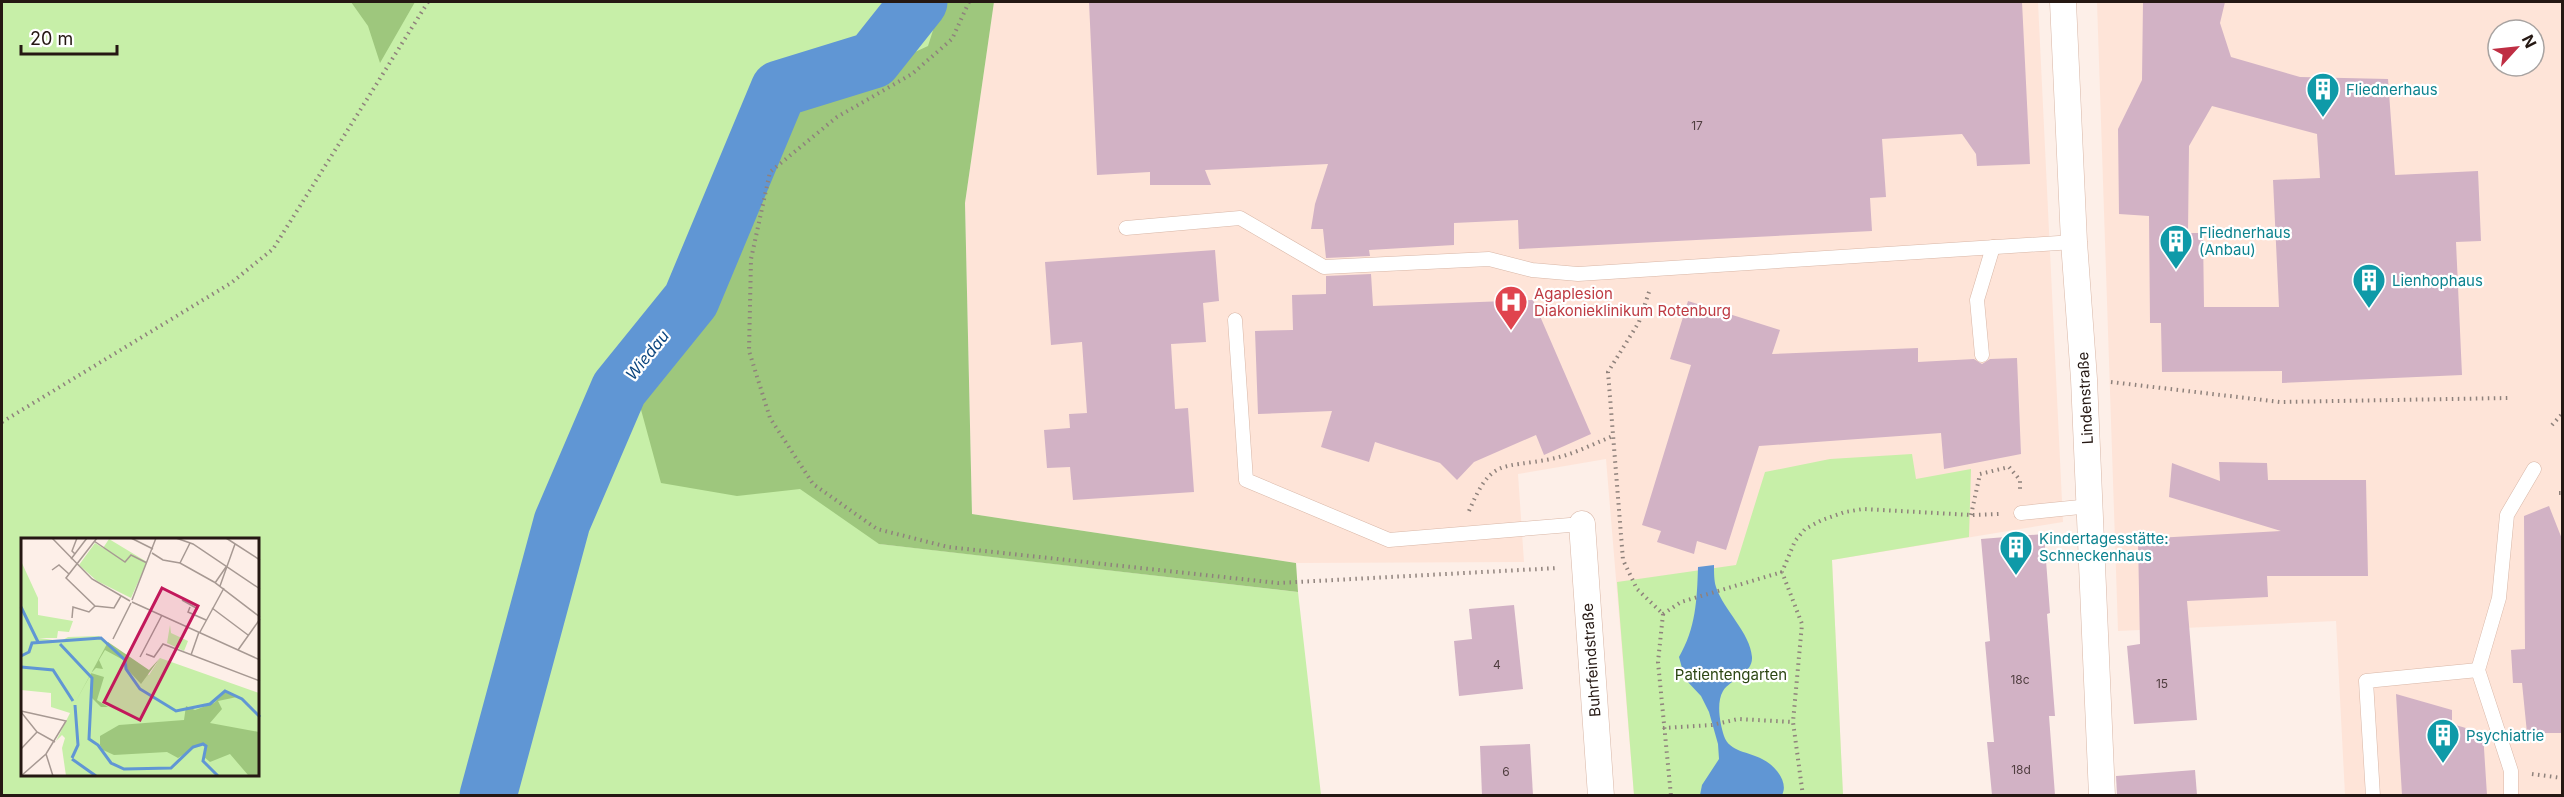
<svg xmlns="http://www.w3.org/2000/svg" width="2564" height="797" font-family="Inter,sans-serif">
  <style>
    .built { fill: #fee4d8; fill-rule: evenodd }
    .green { fill: #c7efa8; fill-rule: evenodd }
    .forest { fill: #9ec77d }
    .water { fill: #6096d4 }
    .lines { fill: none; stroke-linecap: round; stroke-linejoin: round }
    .river { stroke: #6096d4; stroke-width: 57 }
    .building { fill: #d2b2c5; fill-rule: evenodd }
    .service-casing { stroke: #d8b6a6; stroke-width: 15 }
    .minor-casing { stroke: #d8b6a6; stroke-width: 27 }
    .path { stroke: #8f827c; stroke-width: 4; stroke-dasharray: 1.5 4.5; stroke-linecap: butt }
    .service { stroke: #fff; stroke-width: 14 }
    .minor { stroke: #fff; stroke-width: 26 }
    .labels { text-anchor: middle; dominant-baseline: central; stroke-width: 4.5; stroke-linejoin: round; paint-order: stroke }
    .number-label { font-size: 12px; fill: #503e40 }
    .culture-label { font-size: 15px; fill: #0d838f; stroke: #fff; text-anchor: start }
    .health-label { font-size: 15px; fill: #be3a42; stroke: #fff; text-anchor: start }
    .street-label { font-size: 15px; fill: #251813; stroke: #fff }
    .park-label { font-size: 15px; fill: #2c4612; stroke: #fff }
    .water-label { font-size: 16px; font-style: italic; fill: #0c467f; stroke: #fff }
    .inset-river { fill: none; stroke: #6096d4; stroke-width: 3 }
    .inset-road { fill: none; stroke: #a79993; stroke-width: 1.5 }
    .view { fill: #c2185b; fill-opacity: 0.15; stroke: #c2185b; stroke-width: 3 }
    .inset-edge { fill: none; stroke: #251813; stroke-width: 3 }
  </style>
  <rect width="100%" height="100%" fill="#fdefe8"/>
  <g class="built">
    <polygon points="994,2 2038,2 2063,522 1832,560 1843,795 1634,795 1606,459 1518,474 1524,562 1296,563 972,514 965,203"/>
    <path d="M2097 2H2562V795H2345L2336 621 2118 631ZM2498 30H2534V66H2498Z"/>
  </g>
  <g class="green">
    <path d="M2 2H942L929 46 880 544 1298 592 1321 795 2 796ZM22 539H258V774H22Z"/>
    <polygon points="1912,454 1916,479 1971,469 1969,537 1832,560 1843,795 1634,795 1617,582 1736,565 1765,472 1830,459"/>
  </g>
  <g class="forest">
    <polygon points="351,2 415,2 380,63 368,26"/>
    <polygon points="942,2 994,2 965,203 972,514 1296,563 1298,592 879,544 800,489 737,496 661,483 640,406 697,320 739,244 790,101 878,69 928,46"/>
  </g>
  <path class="water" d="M1714 565C1714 572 1714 581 1716 587 1724 611 1750 632 1752 657 1753 674 1731 679 1723 691 1716 703 1720 723 1724 736 1729 752 1750 752 1762 759 1775 765 1789 782 1782 795H1700L1702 785 1719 759 1718 744 1709 712 1701 696 1685 679 1679 657C1696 628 1697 599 1698 567Z"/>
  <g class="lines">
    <polyline class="river" points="488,796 562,522 619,389 691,300 779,89 873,60 919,2"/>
  </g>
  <g class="building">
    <polygon points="1089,2 2022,2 2030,164 1977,166 1976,154 1962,134 1882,139 1886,197 1870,198 1872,231 1519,249 1518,220 1454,223 1454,245 1369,250 1370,256 1326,258 1323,229 1311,229 1315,204 1328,164 1205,170 1211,185 1150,185 1150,172 1097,175"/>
    <path d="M2143 2H2225L2220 23 2231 57 2300 77 2388 79 2395 175 2478 171 2481 241 2456 242 2462 375 2282 383V371L2162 372 2161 323H2150L2149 216 2119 214 2118 129 2142 80ZM2212 106 2317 134 2320 178 2273 180 2279 307H2204L2203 233H2188L2189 146Z"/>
    <polygon points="1215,250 1219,301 1203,303 1206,342 1171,344 1175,409 1188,408 1194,492 1073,500 1070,467 1047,468 1044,430 1070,428 1069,414 1087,413 1082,342 1051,345 1045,262"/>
    <polygon points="1371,274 1373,306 1533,300 1591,434 1544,455 1536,435 1474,462 1457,480 1440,463 1375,442 1369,462 1321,447 1332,411 1258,414 1255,331 1293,330 1292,295 1326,294 1326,276"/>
    <polygon points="1688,301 1780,330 1772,354 1918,348 1918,362 1974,359 1982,364 1990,359 2017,358 2021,454 1944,469 1941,433 1759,446 1726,550 1697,541 1694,554 1657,542 1661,531 1642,525 1691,365 1670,359"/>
    <polygon points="2219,462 2267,463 2268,480 2366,480 2368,576 2267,576 2268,597 2187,601 2197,720 2134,724 2127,646 2140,644 2138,539 2281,531 2169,497 2172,463 2220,481"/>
    <polygon points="2549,506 2562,539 2562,733 2527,733 2522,683 2513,683 2511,650 2525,649 2524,516"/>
    <polygon points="2044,534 2050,613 2047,614 2055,716 2049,716 2055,795 1992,795 1987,742 1994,742 1985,642 1990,641 1981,539"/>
    <polygon points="1514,605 1523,689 1459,696 1454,641 1472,639 1469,609"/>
    <polygon points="2396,694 2452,710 2452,724 2483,733 2487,795 2402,795"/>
    <polygon points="1530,744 1533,795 1482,795 1480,746"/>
    <polygon points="2195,770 2197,795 2117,795 2116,776"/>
  </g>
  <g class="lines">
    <defs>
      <g id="service">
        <polyline points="1126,228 1240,218 1324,267 1489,259 1532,270 1578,274 2074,242"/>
        <polyline points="1235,320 1246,480 1389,540 1582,524"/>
        <polyline points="1982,355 1977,300 1993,247"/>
        <polyline points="2021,513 2090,506"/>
        <polyline points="2373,796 2366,681 2478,670"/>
        <polyline points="2511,796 2511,771 2478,670 2499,598 2507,515 2534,469"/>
      </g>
      <g id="minor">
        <polyline points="2063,2 2074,242 2084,379 2102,796"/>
        <polyline points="1582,524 1601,796"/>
      </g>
    </defs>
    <use href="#service" class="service-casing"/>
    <use href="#minor" class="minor-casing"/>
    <g class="path">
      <polyline points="969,2 952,39 912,74 837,117 770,172 751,259 749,351 770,418 813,484 877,529 948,547 1278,583 1558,568"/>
      <polyline points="1649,292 1639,322 1608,372 1623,560 1637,589 1663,614"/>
      <polyline points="2111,382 2280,402 2508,398"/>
      <polyline points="2,422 231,283 273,249 428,2"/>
      <polyline points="2552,425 2562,414"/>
      <polyline points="2559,493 2562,493"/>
      <path d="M1469 511C1492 457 1501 469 1551 459 1572 455 1593 444 1613 436"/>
      <polyline points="1971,515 1980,474 2009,467 2020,480 2020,491"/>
      <polyline points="1663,614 1658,662 1671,796"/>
      <polyline points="1663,614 1681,602 1782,572"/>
      <polyline points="1663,728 1712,725 1738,719 1793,722"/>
      <polyline points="2532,774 2562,778"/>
      <polyline points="1803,796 1793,722 1802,624 1782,572 1795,541 1805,529 1822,520 1845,512 1863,509 1971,515 2000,514"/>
    </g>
    <use href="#service" class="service"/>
    <use href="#minor" class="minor"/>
  </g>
  <defs>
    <symbol id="building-pin" viewBox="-11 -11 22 30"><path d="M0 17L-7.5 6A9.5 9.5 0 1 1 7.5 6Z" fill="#0f9aa8" stroke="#fff"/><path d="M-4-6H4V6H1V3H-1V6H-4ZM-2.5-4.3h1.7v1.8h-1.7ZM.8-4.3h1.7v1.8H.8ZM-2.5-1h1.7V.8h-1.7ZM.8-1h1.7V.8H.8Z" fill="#fff"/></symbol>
    <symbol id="hospital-pin" viewBox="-11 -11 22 30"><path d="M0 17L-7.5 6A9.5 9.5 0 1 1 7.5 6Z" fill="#e0444e" stroke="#fff"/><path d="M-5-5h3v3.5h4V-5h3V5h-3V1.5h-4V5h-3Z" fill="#fff"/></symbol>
  </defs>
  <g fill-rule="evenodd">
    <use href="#building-pin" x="2304" y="70" width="38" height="52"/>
    <use href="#building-pin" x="2157" y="222" width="38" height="52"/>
    <use href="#building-pin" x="2350" y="261" width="38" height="52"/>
    <use href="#hospital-pin" x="1492" y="283" width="38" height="52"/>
    <use href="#building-pin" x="1997" y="528" width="38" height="52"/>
    <use href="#building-pin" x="2424" y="716" width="38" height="52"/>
  </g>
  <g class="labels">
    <g class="number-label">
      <text x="1697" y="125">17</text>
      <text x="1497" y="664">4</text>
      <text x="2020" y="679">18c</text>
      <text x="2162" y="683">15</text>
      <text x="2021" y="769">18d</text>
      <text x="1506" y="771">6</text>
    </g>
    <g class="culture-label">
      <text x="2346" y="89">Fliednerhaus</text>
      <text x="2199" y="232">Fliednerhaus<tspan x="2199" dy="17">(Anbau)</tspan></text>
      <text x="2392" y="280">Lienhophaus</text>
      <text x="2039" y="538">Kindertagesstätte:<tspan x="2039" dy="17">Schneckenhaus</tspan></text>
      <text x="2466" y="735">Psychiatrie</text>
    </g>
    <g class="health-label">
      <text x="1534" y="293">Agaplesion<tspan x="1534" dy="17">Diakonieklinikum Rotenburg</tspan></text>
    </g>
    <g class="street-label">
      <text transform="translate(2085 398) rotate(-93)">Lindenstraße</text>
      <text transform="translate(1591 660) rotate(-94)">Buhrfeindstraße</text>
    </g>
    <g class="park-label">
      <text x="1731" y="674">Patientengarten</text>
    </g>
    <g class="water-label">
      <text transform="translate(647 355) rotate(-51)">Wiedau</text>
    </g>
  </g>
  <g transform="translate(21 538)">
    <rect width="238" height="238" fill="#fdefe8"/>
    <path d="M88 1 126 24 110 60 76 43 58 27 74 5 82 10ZM0 23 17 60V77L52 83 48 94 37 93 36 100H18L40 103 47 99 78 98 128 137 139 120 238 155V238H45L41 210 44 200 41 197 35 203 49 175 30 169V155L0 152ZM149 87 150 95 167 103 163 113 146 105Z" fill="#c7efa8"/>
    <path d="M87 104 128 132 139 120 120 146 106 131V124L84 112 78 122 82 131 75 130 70 135 83 139 76 162 87 169H80L71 160 70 136 55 163ZM204 154 216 159 197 163 201 171 189 185 238 194V238L227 237 209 216 189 224 183 219 186 208 181 205 157 220 146 214 93 217 82 212 79 207V198L98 187 163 182 165 168 174 172 193 165Z" fill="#9ec77d"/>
    <path class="inset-river" d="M0 69 17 104M39 106 71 140 68 201 77 207 90 225 103 231 150 230 172 209 182 206 185 208 182 223 197 238M0 118 8 114 11 105 80 100 104 122 105 131 119 151 155 173 189 166 204 153 221 161 239 179M0 129 32 132 52 163M51 220 57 207 54 167M51 221 75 238"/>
    <path class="inset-road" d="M31 0 71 41 109 63M76 0 45 40 74 68 93 70 100 58M110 0 132 11M155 0 172 6 239 51M205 0 239 22M73 3 104 24 110 17 126 25M131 15 142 22 159 25 193 44 239 79M54 16 51 13 56 0M50 21 66 0M159 25 169 5M31 32 38 27 48 36M194 45 205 29M199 48 214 6M111 62 135 0M161 62 177 71M111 64 239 122M169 69 167 74 185 82M191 70 227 97M51 80 52 69 68 74 74 68M179 94 203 50M92 101 110 65M217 112 239 81M125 116 133 119 142 106 239 143M170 117 178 94M119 119 141 77M0 173 45 183 25 216 0 238M0 174 16 194 34 204M0 211 16 194M25 216 32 238"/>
    <path class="view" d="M141 50 177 68 119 182 83 164Z"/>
    <rect width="238" height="238" class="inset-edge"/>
  </g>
  <rect width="2564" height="797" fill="none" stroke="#251813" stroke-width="6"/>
  <g transform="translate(2516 48) rotate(63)"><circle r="28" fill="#ffffff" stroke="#a8a3a1" stroke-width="1.5"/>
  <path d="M0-4.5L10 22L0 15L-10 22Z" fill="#bf2e43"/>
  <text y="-9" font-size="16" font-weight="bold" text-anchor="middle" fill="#251813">N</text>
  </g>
  <path d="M21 45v9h96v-9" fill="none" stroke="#251813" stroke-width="3"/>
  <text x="30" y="45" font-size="18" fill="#251813" stroke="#ffffff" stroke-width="4.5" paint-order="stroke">20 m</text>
</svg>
